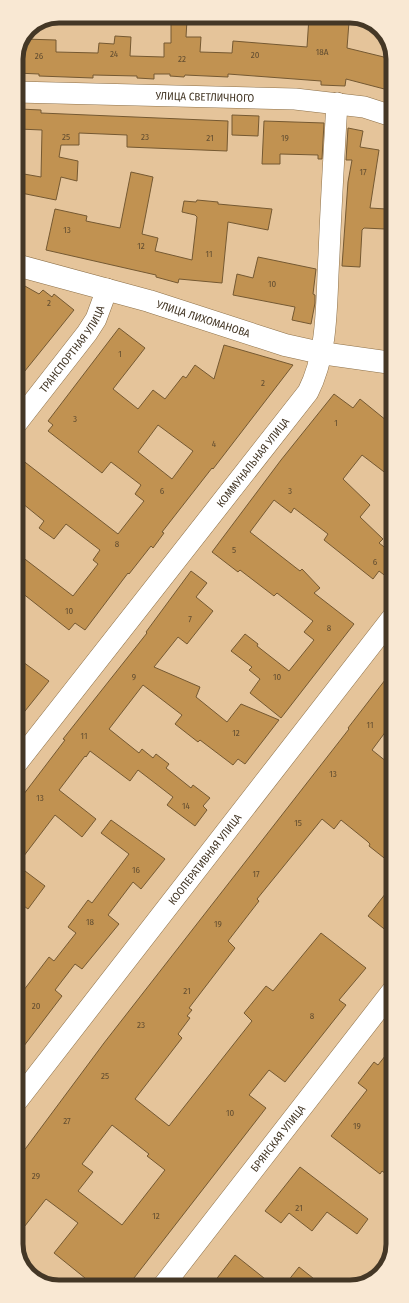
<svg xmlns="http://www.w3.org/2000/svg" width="409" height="1303" font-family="'Fira Sans Condensed',sans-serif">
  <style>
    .building { fill: #c19251; stroke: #755932; fill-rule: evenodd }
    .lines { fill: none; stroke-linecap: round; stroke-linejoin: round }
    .minor-casing { stroke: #8d7048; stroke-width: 22 }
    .tertiary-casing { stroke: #8d7048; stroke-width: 23 }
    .minor { stroke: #fff; stroke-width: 21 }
    .tertiary { stroke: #fff; stroke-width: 22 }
    .labels { text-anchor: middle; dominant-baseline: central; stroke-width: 4; stroke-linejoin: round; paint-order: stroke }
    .number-label { font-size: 9px; fill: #634e31 }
    .street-label { font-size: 11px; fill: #443726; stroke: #f9e8d3 }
    .rim { fill: none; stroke: #443726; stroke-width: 5 }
  </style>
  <rect width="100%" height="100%" fill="#e5c49a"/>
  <g class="building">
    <polygon points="309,17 328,18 327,21 349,22 347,48 392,59 392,91 346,79 345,86 321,85 321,81 228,74 228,77 185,75 184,77 170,76 170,74 154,74 154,79 137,78 137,76 93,75 93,78 39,76 39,74 16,73 16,57 23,57 24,39 56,40 56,52 98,53 99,43 114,44 115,36 131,37 130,56 164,57 164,43 171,43 171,19 187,20 186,37 201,37 200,52 232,53 233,41 307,47"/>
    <polygon points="20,109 41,110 41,113 228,121 227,151 127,147 127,135 79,133 79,145 61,145 59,157 78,161 77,181 61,177 56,200 16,192 16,175 23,177 24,174 41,177 42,130 19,129"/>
    <polygon points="232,115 259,116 258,136 232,135"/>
    <polygon points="264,121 324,123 322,159 318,159 318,155 280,154 280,164 262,164"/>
    <polygon points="348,128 363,131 360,147 379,150 370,208 386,209 385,229 364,228 362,230 360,267 342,266 348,182 352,160 346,160"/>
    <polygon points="131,172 153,177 142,234 158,238 155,251 192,260 197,217 195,215 182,212 184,201 196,202 197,200 218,202 218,204 272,209 268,230 228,222 222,283 179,279 178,283 156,277 156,275 46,250 55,209 87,216 86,221 120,228"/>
    <polygon points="258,257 316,269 313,294 315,295 315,303 311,324 292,320 295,307 233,295 237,274 253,278"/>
    <polygon points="16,281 39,294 43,290 52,297 54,294 74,310 16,382"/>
    <path d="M119 328 145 348 113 389 138 409 153 390 165 399 183 376 186 378 195 365 214 379 224 345 293 365 213 469 212 468 162 532 164 533 153 548 151 546 129 574 128 573 85 630 75 623 69 630 17 589V553L73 596 98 564 93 560 100 550 66 524 54 539 39 528 44 521 17 499V456L118 534 144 501 135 494 141 485 111 462 102 473 48 431 53 425 48 421ZM158 425 193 451 172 479 138 452Z"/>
    <polygon points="334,394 353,408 360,399 392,425 392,478 362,455 343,479 370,505 360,517 383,539 379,543 392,553 392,581 379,571 373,579 324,540 328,534 294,508 291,513 274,500 250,532 300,571 302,569 320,588 314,593 354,624 281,718 250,693 260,679 249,670 252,667 231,651 245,634 258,644 257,646 289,671 314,640 304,632 313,621 277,593 274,596 240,570 238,572 212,552 281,460"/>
    <polygon points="191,571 207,583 196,597 213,611 187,644 178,637 154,667 200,687 196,697 227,722 241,704 279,720 245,764 238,759 233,765 200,740 198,742 175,724 182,715 143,685 109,729 139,753 142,749 153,758 156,754 169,764 166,768 191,788 193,785 210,798 203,806 207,810 195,826 167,805 173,797 138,770 130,781 90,751 86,757 85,756 59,790 96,819 82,837 55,815 17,865 45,886 28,909 17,901 17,803 65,740 63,739 147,633 146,632"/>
    <polygon points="23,662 49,681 17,721 17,670"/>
    <path d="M392 671V723L372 750 392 766 393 865 369 846 370 844 367 841 341 820 334 829 322 819 257 899 259 901 228 941 235 948 189 1008 192 1010 187 1016 190 1018 178 1034 182 1038 135 1099 169 1126 252 1021 244 1013 266 986 273 991 321 933 366 968 339 1000 346 1005 285 1082 269 1070 249 1095 266 1108 127 1287H78L85 1278 54 1253 78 1223 46 1199 17 1236V1160L104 1043 349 729 348 728ZM112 1125 149 1154 147 1156 165 1170 122 1225 78 1191 93 1172 82 1164Z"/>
    <polygon points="111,820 165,859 141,889 133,882 108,915 119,924 82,969 75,964 55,990 62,996 17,1055 17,999 49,957 54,961 76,933 68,927 88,900 92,903 129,854 101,833"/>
    <polygon points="393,884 393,936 368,916"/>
    <polygon points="393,1046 393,1179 382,1171 380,1174 331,1136 367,1090 358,1083 374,1062 378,1065"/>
    <polygon points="300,1167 368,1219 357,1234 327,1212 312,1231 289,1213 281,1223 265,1211"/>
    <polygon points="235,1255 274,1286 211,1286"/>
    <polygon points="299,1267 323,1286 284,1286"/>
  </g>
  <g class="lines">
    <defs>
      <g id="minor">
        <path id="s1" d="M16 92 295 99 364 107 392 116"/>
        <path id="s2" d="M16 424 87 333 96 319 107 289"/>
        <path id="s3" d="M17 763 308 392C329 351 326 300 329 255 331 204 334 153 337 103"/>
        <path id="s4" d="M17 1101 392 618"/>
        <path id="s5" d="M163 1286 393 990"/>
      </g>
      <g id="tertiary">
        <path id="s6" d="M16 265 149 301 285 345 321 353 392 363"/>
      </g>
    </defs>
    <use href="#minor" class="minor-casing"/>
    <use href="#tertiary" class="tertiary-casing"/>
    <use href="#minor" class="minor"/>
    <use href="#tertiary" class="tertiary"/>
  </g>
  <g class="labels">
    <g class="number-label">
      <text x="322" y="52">18А</text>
      <text x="114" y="54">24</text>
      <text x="255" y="55">20</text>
      <text x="39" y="56">26</text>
      <text x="182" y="59">22</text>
      <text x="66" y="137">25</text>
      <text x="145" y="137">23</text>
      <text x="210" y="138">21</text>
      <text x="285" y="138">19</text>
      <text x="363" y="172">17</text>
      <text x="67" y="230">13</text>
      <text x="141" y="246">12</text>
      <text x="209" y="254">11</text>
      <text x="272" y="284">10</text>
      <text x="49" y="303">2</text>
      <text x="120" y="354">1</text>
      <text x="263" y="383">2</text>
      <text x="75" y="419">3</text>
      <text x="336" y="423">1</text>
      <text x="214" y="444">4</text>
      <text x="162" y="491">6</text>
      <text x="290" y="491">3</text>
      <text x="117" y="544">8</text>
      <text x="234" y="550">5</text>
      <text x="375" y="562">6</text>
      <text x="69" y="611">10</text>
      <text x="190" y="619">7</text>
      <text x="329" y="628">8</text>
      <text x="134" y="677">9</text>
      <text x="277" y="677">10</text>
      <text x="370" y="725">11</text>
      <text x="236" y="733">12</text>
      <text x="84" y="736">11</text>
      <text x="333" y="774">13</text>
      <text x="40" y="798">13</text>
      <text x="186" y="806">14</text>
      <text x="298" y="823">15</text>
      <text x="136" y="870">16</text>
      <text x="256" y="874">17</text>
      <text x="90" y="922">18</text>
      <text x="218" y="924">19</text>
      <text x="187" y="991">21</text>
      <text x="36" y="1006">20</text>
      <text x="312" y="1016">8</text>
      <text x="141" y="1025">23</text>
      <text x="105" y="1076">25</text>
      <text x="230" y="1113">10</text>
      <text x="67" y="1121">27</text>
      <text x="357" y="1126">19</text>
      <text x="36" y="1176">29</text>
      <text x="299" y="1208">21</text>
      <text x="156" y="1216">12</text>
    </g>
    <g class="street-label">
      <text stroke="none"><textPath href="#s1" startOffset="189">УЛИЦА СВЕТЛИЧНОГО</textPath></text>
      <text stroke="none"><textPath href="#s6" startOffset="195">УЛИЦА ЛИХОМАНОВА</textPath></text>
      <text stroke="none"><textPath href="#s2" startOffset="94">ТРАНСПОРТНАЯ УЛИЦА</textPath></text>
      <text stroke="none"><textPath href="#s3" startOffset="382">КОММУНАЛЬНАЯ УЛИЦА</textPath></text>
      <text stroke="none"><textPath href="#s4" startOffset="306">КООПЕРАТИВНАЯ УЛИЦА</textPath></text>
      <text stroke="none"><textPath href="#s5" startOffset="187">БРЯНСКАЯ УЛИЦА</textPath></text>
    </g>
  </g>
  <path d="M0 0H409V1303H0ZM59 23H350A36 36 0 0 1 386 59V1244A36 36 0 0 1 350 1280H59A36 36 0 0 1 23 1244V59A36 36 0 0 1 59 23Z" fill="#f9e8d3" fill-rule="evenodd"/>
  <path class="rim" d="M59 23H350A36 36 0 0 1 386 59V1244A36 36 0 0 1 350 1280H59A36 36 0 0 1 23 1244V59A36 36 0 0 1 59 23Z"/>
</svg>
